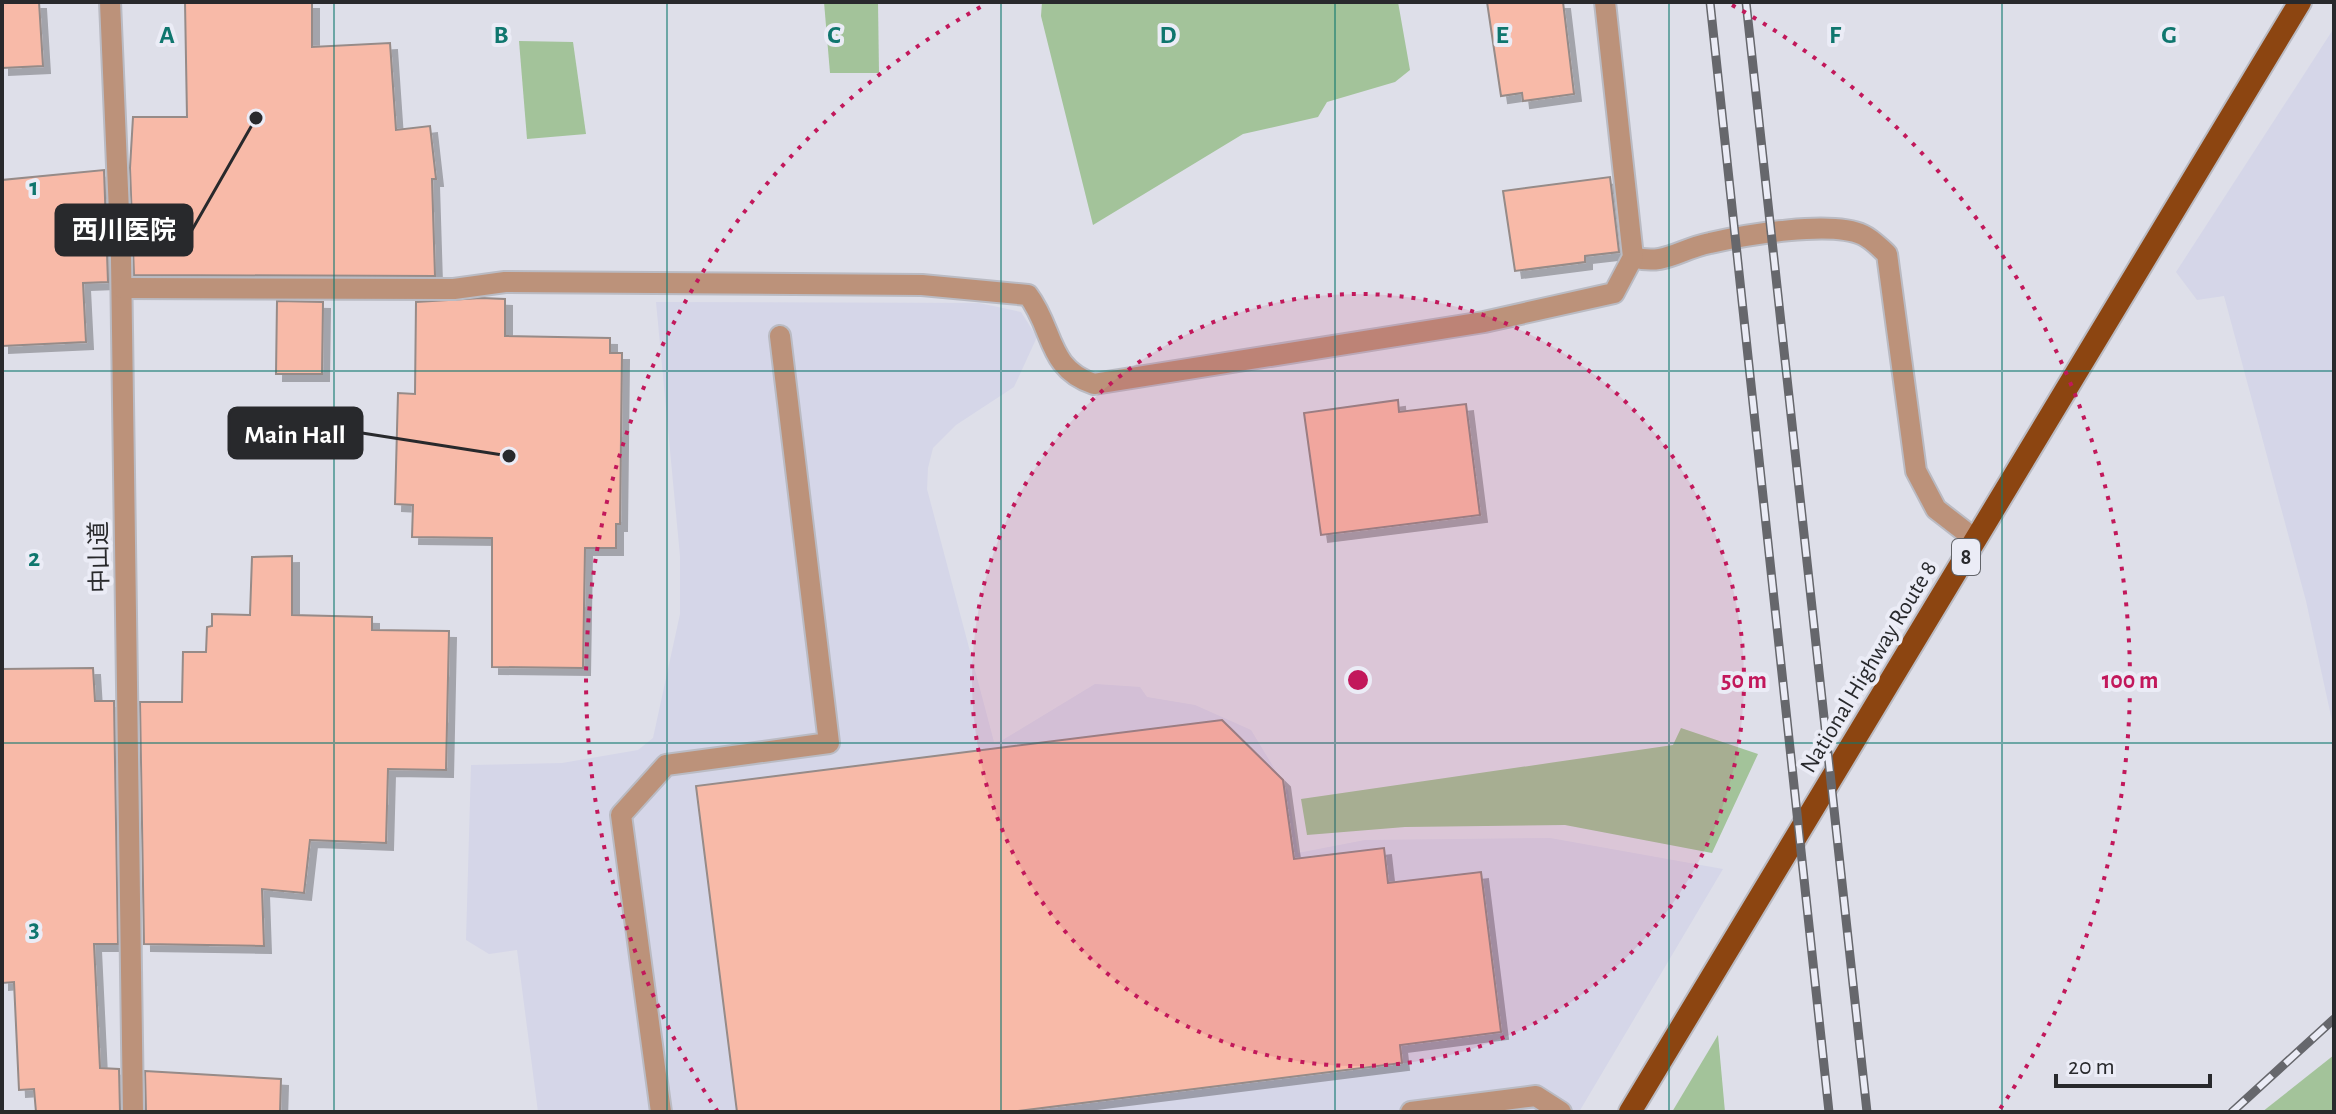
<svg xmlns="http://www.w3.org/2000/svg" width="2336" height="1114" font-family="'Alegreya Sans','Noto Sans JP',sans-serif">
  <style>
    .built { fill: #d5d6e8 }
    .green { fill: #a3c39a }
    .building { fill: #f8baa8; stroke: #968b88; stroke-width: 2; filter: url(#shadow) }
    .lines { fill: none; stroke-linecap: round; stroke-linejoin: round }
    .service-casing { stroke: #babbc3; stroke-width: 24 }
    .minor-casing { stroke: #babbc3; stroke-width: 24 }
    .trunk-casing { stroke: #babbc3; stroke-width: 26 }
    .service { stroke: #bc927a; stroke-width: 20 }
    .minor { stroke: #bc927a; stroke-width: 20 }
    .trunk { stroke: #8c4511; stroke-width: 22 }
    .rail-casing { stroke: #66676c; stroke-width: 9 }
    .rail { stroke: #ebecf6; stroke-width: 6; stroke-dasharray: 18; stroke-linecap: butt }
    .grid { fill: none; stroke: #0f766e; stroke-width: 2; stroke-opacity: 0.55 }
    .ring { fill: none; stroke: #c2185b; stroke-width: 4; stroke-dasharray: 4 8 }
    .labels { text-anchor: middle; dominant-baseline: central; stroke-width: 8; stroke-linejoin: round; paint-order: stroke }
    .shield { fill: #ebecf6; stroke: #626469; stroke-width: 2 }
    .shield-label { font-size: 22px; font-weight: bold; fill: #28292c }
    .street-label { font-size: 24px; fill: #28292c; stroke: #ebecf6 }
    .grid-label { font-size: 26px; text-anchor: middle; font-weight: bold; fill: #0f766e; stroke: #ebecf6; stroke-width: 8; stroke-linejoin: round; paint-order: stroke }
    .centre { fill: #c2185b; stroke: #ebecf6; stroke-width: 4 }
    .ring-label { font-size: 24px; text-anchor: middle; font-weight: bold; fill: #c2185b; stroke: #ebecf6; stroke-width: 8; stroke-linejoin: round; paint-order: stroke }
    .leader { fill: none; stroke: #28292c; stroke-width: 3 }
    .callout-dot { fill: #28292c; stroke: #ebecf6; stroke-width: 3 }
    .callout { fill: #28292c; stroke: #28292c; stroke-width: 3 }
    .callout-label { font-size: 26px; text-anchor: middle; font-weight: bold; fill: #fff }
  </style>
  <defs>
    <filter id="shadow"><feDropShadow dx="7" dy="7" stdDeviation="0" flood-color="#0004"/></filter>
  </defs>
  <rect width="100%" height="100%" fill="#dedfe9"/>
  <g class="built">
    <polygon points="2334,28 2334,730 2306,601 2224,296 2197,300 2176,272"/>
    <polygon points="656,302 979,303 1021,312 1037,337 1014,387 956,425 933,448 928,468 927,489 994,742 1001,741 1095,684 1140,687 1147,697 1195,705 1251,730 1288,791 1298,853 1365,840 1550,838 1723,869 1579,1112 538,1112 517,950 489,954 466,940 471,765 562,763 638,750 653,738 680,614 680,556"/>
  </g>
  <g class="green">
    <polygon points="824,2 878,2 879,73 830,73"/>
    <polygon points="1042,2 1398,2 1410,70 1395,82 1327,102 1318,117 1243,134 1093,225 1041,16"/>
    <polygon points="519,41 573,42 586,134 527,139"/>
    <polygon points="1681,728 1758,754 1712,853 1565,825 1405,827 1307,835 1301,799 1673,745"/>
    <polygon points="1718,1035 1725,1112 1672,1112"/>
    <polygon points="2334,1055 2334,1112 2262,1112"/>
  </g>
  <g class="building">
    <polygon points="2,2 39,2 43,66 2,68"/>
    <polygon points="185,2 312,2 312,47 390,43 396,130 430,126 436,179 432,179 435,276 134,275 130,168 133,117 187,117"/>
    <polygon points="1487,2 1563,2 1574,94 1523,101 1522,93 1501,96"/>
    <polygon points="104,170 108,282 83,283 86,342 2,346 2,180"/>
    <polygon points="1610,177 1619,252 1585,256 1585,262 1515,271 1503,191"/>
    <polygon points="481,298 505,299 505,336 610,338 610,353 622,353 620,524 616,524 616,548 585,548 583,668 492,667 492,538 412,537 413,505 395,504 398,393 415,394 416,302"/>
    <polygon points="277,301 323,302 322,374 276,374"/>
    <polygon points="1398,400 1399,412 1466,404 1480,515 1321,535 1304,413"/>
    <polygon points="292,556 292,615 372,617 372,630 449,631 446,770 388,769 386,843 310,840 304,893 262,889 264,946 144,944 140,702 182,702 183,652 206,652 207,627 212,626 212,614 250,615 252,557"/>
    <polygon points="93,668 95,701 114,701 118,944 94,944 100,1068 119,1069 120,1112 36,1112 34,1089 19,1090 14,982 2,983 2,669"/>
    <polygon points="1222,720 1283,780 1294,859 1384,848 1388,883 1481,872 1501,1032 1400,1045 1402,1063 1010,1112 737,1112 696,786"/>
    <polygon points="145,1071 281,1079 280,1112 146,1112"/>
  </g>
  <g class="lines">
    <defs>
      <g id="service">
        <polyline points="661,1112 621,815 666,765 829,743 780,336"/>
        <polyline points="1411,1112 1536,1096 1561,1112"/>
      </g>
      <g id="minor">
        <polyline points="110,2 121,259 133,1112"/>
        <path d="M1633 257C1665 266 1679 249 1710 243 1745 235 1831 220 1863 235 1872 239 1880 248 1887 254L1916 471 1936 509 1976 540"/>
        <path d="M122 288 454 289 505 282 922 285 1028 295C1054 329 1047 369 1094 384L1484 322 1614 293 1633 257 1605 2"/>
      </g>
      <polyline id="trunk" points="1630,1112 2300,2"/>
    </defs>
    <use href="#service" class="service-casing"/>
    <use href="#minor" class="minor-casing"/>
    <use href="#trunk" class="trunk-casing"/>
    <use href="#service" class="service"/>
    <use href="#minor" class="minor"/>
    <use href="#trunk" class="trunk"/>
    <defs>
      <g id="rail">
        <polyline points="1710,2 1829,1112"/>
        <polyline points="1746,2 1867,1112"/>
        <polyline points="2232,1112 2334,1019"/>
      </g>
    </defs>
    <use href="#rail" class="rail-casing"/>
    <use href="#rail" class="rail"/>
  </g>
  <path class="grid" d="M334 2V1112M667 2V1112M1001 2V1112M1335 2V1112M1669 2V1112M2002 2V1112M2 371H2334M2 743H2334"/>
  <circle cx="1358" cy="680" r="386" fill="#c2185b" fill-opacity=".12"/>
  <g class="ring">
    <circle cx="1358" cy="680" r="386"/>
    <path d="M718 1112A772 772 0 0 1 984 5M1732 5A772 772 0 0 1 1998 1112"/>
  </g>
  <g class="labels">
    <rect class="shield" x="1952" y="539" width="28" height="36" rx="6"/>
    <g class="shield-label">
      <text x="1966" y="557">8</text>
    </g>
    <g class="street-label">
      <text transform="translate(100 557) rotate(-91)">中山道</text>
      <text transform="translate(1869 667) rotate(-59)">National Highway Route 8</text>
    </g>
  </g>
  <g class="grid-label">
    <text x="167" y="43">A</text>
    <text x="501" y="43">B</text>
    <text x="834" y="43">C</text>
    <text x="1168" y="43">D</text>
    <text x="1502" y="43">E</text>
    <text x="1835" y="43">F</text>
    <text x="2169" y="43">G</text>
    <text x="34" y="195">1</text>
    <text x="34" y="566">2</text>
    <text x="34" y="937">3</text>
  </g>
  <circle cx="1358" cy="680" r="12" class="centre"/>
  <g class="ring-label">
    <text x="1744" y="688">50 m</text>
    <text x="2130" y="688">100 m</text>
  </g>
  <path class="leader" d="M256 118L192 230M509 456L362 433"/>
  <g class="callout-dot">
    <circle cx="256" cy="118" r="8"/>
    <circle cx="509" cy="456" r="8"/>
  </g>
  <g class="callout">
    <rect x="56" y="205" width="136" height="50" rx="8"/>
    <rect x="229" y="408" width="133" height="50" rx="8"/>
  </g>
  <g class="callout-label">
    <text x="124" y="239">西川医院</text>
    <text x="295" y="443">Main Hall</text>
  </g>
  <rect width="2336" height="1114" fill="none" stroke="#28292c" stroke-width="8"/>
  <path d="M2056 1074v12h154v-12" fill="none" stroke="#28292c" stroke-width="4"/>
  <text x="2068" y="1074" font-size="24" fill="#28292c" stroke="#ebecf6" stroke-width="6" paint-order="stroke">20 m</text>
</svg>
